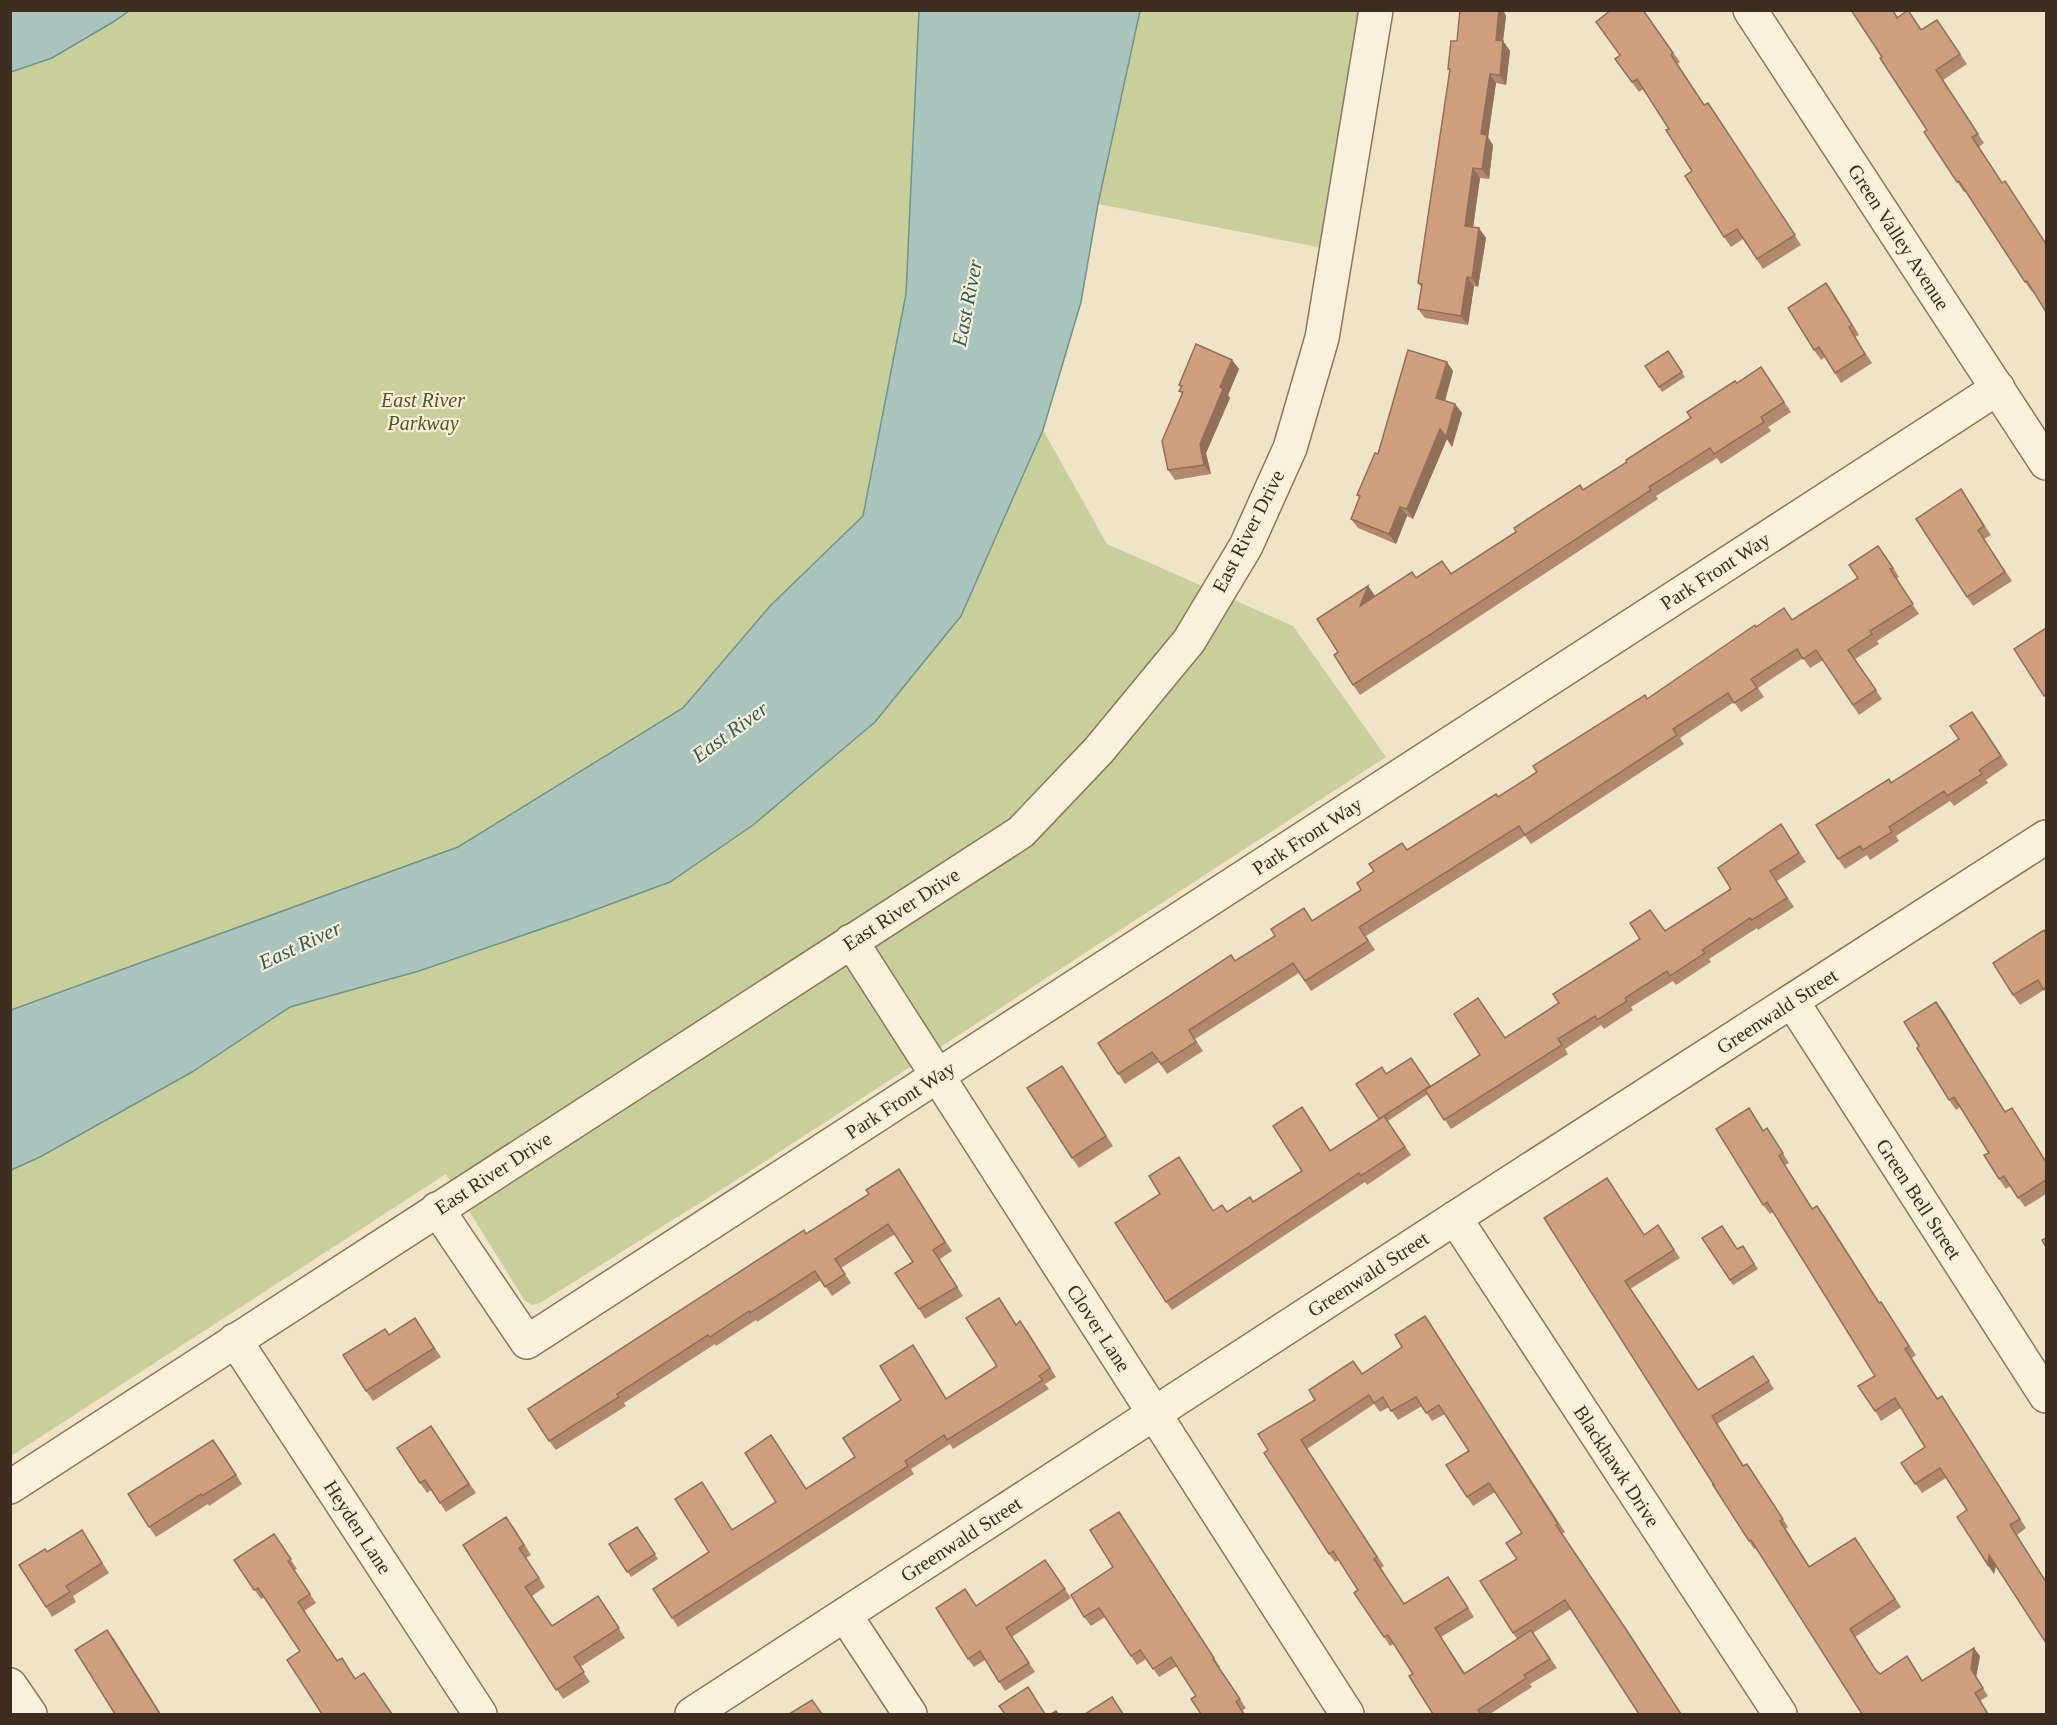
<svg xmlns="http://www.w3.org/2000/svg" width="2057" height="1725" font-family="'Times New Roman',serif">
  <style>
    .green { fill: #c9cf9b }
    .water { fill: #a9c4bc; stroke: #6f938a; stroke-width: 1.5 }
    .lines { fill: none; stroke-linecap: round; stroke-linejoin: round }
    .minor-casing { stroke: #8d765c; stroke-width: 36 }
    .minor { stroke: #faf1dc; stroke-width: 33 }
    .wall { fill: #b2896c; fill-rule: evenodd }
    .shaded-wall { fill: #916f58 }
    .building { fill: #cf9f7d; stroke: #916f58; stroke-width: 1.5 }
    .labels { text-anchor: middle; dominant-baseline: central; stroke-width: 4.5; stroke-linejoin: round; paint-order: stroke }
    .street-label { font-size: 20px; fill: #3d2e20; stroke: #f7eed8 }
    .park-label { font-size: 20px; font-style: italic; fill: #4d5a26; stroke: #f7eed8 }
    .water-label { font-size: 21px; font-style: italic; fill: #2f5d5a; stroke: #f7eed8 }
  </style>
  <rect width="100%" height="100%" fill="#f0e4c8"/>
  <g class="green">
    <polygon points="10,11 919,11 906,294 863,516 770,606 683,708 458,847 11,1010"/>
    <polygon points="1140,11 1376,11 1338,251 1098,204"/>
    <polygon points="1043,430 1107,544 1293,626 1386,757 727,1186 540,1303 532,1305 525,1301 446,1174 11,1456 11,1170 40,1157 192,1072 290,1007 419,971 995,541"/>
  </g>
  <g class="water">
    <polygon points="10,11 11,10 129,11 113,22 52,58 11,72"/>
    <polygon points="919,11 1140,11 1098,204 1081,302 1043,430 961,616 875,722 753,825 670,882 573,918 419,971 290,1007 192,1072 40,1157 11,1170 11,1010 458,847 683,708 770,606 863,516 906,294"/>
  </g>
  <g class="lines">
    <defs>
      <g id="minor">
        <polyline points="1750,10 2046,463"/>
        <polyline points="851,941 1347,1714"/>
        <polyline points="1792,1001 2046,1396"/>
        <polyline points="437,1209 527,1342 1998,388"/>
        <polyline points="1455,1218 1780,1714"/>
        <polyline points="235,1340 480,1714"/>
        <polyline points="10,1487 1021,832 1099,750 1189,641 1246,546 1290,448 1322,338 1376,10"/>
        <polyline points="845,1615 910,1714"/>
        <polyline points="10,1685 30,1714"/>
        <polyline points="692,1714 1455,1218 2046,837"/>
      </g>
    </defs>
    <use href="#minor" class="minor-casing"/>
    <use href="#minor" class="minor"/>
  </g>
  <g class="wall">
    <polygon points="1460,10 1503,10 1506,16 1503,41 1510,51 1506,85 1496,83 1488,137 1493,145 1489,179 1480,178 1473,227 1486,238 1478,287 1474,286 1468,325 1425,318 1418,309 1422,288 1418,283 1450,71 1448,69 1457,41"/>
    <polygon points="1643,10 1680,62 1677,64 1704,105 1715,113 1801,245 1763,269 1743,239 1731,247 1724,237 1692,171 1669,129 1643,89 1639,92 1622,69 1620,56"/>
    <polygon points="1851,10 1893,10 1898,17 1922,30 1937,20 1967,64 1943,80 1984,143 1979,147 2033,291 2032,292 2025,282 1966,191 1964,192 1924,132 1927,130 1882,57"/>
    <polygon points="1833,293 1859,335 1855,337 1872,363 1841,383 1825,357 1821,360 1814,350"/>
    <polygon points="1668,351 1685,377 1662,392 1645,366"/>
    <polygon points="1232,360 1239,369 1228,395 1230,398 1206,453 1211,474 1175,480 1168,470 1182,394 1179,391 1181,388 1179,385"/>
    <polygon points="1761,367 1791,412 1768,427 1771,431 1721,464 1717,458 1656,496 1658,499 1360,695 1353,685 1338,652 1368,586 1375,596 1374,597 1416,578 1451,574 1627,462 1691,418 1737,383"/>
    <polygon points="1453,371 1445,401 1455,404 1462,413 1452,447 1447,439 1413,519 1407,516 1396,544 1358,528 1351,519 1360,498 1357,495 1378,454"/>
    <polygon points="1961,489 1991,535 1984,539 2012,581 1973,606 1967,597"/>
    <polygon points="1885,555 1899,577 1896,579 1919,614 1877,641 1879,644 1855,659 1882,699 1859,715 1823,660 1810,668 1803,658 1758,688 1764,697 1741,712 1734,702 1680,738 1684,744 1531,844 1525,836 1366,936 1375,950 1311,991 1299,973 1195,1039 1203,1051 1167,1074 1159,1062 1125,1084 1098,1043 1235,961 1312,921 1361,890 1407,850 1498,797 1537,772 1756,627 1793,620 1858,578"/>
    <polygon points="1979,721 2008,765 1986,780 1988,783 1954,806 1950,801 1896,836 1899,841 1870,860 1867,855 1845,869 1838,859 1891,783 1959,739"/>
    <polygon points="1781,824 1806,862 1777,881 1794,907 1758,930 1757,928 1709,959 1711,962 1676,985 1673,981 1631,1007 1633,1010 1604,1029 1601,1025 1565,1049 1568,1054 1451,1129 1428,1094 1388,1121 1411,1155 1367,1185 1365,1182 1172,1310 1166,1302 1214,1210 1227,1212 1253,1202 1302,1171 1308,1116 1331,1151 1379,1119 1386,1074 1431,1086 1559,1003 1665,931 1731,889"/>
    <polygon points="2046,934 2046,993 2044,990 2020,1005 2013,995"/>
    <polygon points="1943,1011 2005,1112 2012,1108 2046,1161 2046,1194 2025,1207 2010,1186 2006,1189 1999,1179 1989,1153 1960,1107 1956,1110 1949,1100 1919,1046"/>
    <polygon points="1068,1076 1113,1146 1079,1168 1072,1158"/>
    <polygon points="1749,1108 1763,1130 1773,1138 1789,1163 1785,1165 1813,1209 1824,1215 1880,1303 1916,1355 1912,1358 1938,1399 1942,1396 1948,1406 2026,1528 2017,1535 1996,1565 1994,1574 1988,1565 1967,1510 1946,1478 1922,1493 1901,1463 1925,1447 1901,1408 1881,1421 1875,1411 1875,1376 1773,1212 1770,1214 1763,1205"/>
    <polygon points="899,1169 952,1251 940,1259 963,1296 925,1319 919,1309 913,1262 895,1234 841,1268 851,1283 832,1296 821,1280 757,1322 756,1320 716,1346 715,1344 624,1403 626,1406 556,1450 549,1441 806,1234 869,1194"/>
    <polygon points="1544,1218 1644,1235 1664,1234 1680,1258 1630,1289 1698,1390 1753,1356 1774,1389 1717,1424 1744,1466 1752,1472 1788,1527 1786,1529 1810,1567 1855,1538 1901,1607 1855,1637 1876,1670 1880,1674 1913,1665 1923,1681 1980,1656 1976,1677 1988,1696 1980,1701 1862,1714 1756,1548 1754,1549 1714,1485"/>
    <polygon points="1702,1238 1737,1249 1743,1246 1758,1269 1733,1285"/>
    <path d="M1425 1316 1565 1532 1562 1534 1634 1640 1681 1714H1639L1571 1609 1533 1633 1557 1668 1530 1684 1532 1687 1490 1714H1433L1413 1674 1394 1644 1390 1646 1384 1637 1358 1590 1339 1560 1335 1562 1329 1554 1268 1450 1315 1400 1363 1374 1402 1347ZM1374 1404 1380 1412 1389 1407 1398 1420 1422 1406 1432 1421 1445 1414 1469 1451 1467 1497 1473 1506 1495 1492 1522 1533 1517 1559 1513 1633 1517 1639 1465 1673 1441 1637 1474 1617 1454 1585 1404 1604 1381 1568 1384 1566 1307 1449Z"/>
    <polygon points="415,1318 441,1357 373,1401 366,1391 389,1335"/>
    <polygon points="1016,1324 1027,1330 1056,1377 1045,1384 1049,1389 953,1449 950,1444 911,1469 914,1474 678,1627 653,1589 709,1552 708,1491 732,1530 807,1489 855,1457 901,1400 913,1345 947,1399 997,1366"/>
    <polygon points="431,1426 476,1493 446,1512 431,1490 427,1493 420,1483"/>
    <polygon points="220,1449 242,1484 209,1506 208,1504 156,1537 149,1527"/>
    <polygon points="1119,1512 1220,1667 1219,1668 1246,1708 1242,1711 1196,1696 1177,1666 1159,1677 1146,1659 1137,1665 1105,1617 1091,1626 1084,1617 1113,1567"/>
    <polygon points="513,1526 531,1555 526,1558 545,1587 532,1596 552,1626 605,1606 625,1638 580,1667 590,1682 563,1699 463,1545"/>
    <polygon points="637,1527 658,1559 631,1577 609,1544"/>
    <polygon points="274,1534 297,1569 294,1570 316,1603 304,1611 338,1661 392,1714 300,1651 265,1597 261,1599 234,1560"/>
    <polygon points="88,1540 109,1573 73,1596 76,1602 52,1617 46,1607 47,1552"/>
    <polygon points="1045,1560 1071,1598 1012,1637 1035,1672 1005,1691 985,1660 974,1667 968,1659 976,1606"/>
  </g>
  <g class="shaded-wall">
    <polygon points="1499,10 1503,10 1506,16 1503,41 1510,51 1506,85 1500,75 1496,40"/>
    <polygon points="1490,74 1496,83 1488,138 1493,145 1489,179 1482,169 1481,134"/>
    <polygon points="1473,168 1480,178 1472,235 1465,226"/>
    <polygon points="1479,228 1486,238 1478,287 1472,278"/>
    <polygon points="1467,277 1474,286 1468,325 1461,316"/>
    <polygon points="1826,283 1833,293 1859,335 1852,325"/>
    <polygon points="1232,360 1239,369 1228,395 1230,398 1206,453 1211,474 1204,465 1200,444 1220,387"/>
    <polygon points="1447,362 1453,371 1443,408 1436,398"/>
    <polygon points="1455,404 1462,413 1452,447 1447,439 1413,519 1407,509 1440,429"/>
    <polygon points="1400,507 1407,516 1396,544 1389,534"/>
    <polygon points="1368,586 1375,596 1366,616 1360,606"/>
    <polygon points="1936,1002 1943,1011 2011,1122 2005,1112"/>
    <polygon points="1989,1555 1996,1565 1994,1574 1988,1565"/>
    <polygon points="107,1630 114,1639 161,1714 160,1714"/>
    <polygon points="1974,1648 1980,1656 1976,1677 1988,1696 1971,1669"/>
  </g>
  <g class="building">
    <polygon points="1460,10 1499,10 1496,40 1503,41 1500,75 1490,74 1481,134 1487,135 1482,169 1473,168 1465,226 1479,228 1472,278 1467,277 1461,316 1418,309 1422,284 1418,283 1450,69 1448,69 1451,41 1457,41"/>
    <polygon points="1611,10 1643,10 1673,53 1671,55 1704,105 1708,103 1795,235 1757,259 1737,229 1724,237 1685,176 1692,171 1666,130 1669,129 1637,79 1632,82 1615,59 1620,55 1596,22"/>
    <polygon points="1851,10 1893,10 1897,18 1908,10 1921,30 1937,20 1960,54 1936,70 1978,134 1972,137 2002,183 2005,181 2046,244 2046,312 2027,281 2025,282 1959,181 1957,182 1924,132 1927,130 1880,58 1882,57"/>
    <polygon points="1826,283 1852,325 1849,327 1865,354 1835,373 1819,347 1814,350 1788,308"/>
    <polygon points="1196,344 1232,360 1220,387 1223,389 1200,444 1204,465 1168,470 1162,441 1183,392 1179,391 1182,386 1179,385"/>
    <polygon points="1408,350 1447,362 1436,398 1455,404 1446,437 1440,429 1407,509 1400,507 1389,534 1351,519 1360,496 1357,495 1375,453 1378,454"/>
    <polygon points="1668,351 1682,372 1659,387 1645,366"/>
    <polygon points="1761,367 1784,402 1761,417 1764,422 1714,454 1710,448 1649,487 1651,490 1353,685 1334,655 1338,652 1317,619 1368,586 1360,606 1412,572 1416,578 1442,561 1451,574 1516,532 1514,528 1580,485 1583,490 1627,462 1626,460 1691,418 1687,412 1735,381 1737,383"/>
    <polygon points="1961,489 1984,526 1978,530 2005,572 1967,597 1916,519"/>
    <polygon points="1878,546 1893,568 1890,569 1913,604 1870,631 1872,634 1848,650 1876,690 1853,705 1816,650 1803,659 1797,649 1751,679 1757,688 1734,703 1728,693 1673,729 1677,735 1525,835 1519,826 1359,927 1368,941 1305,981 1293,963 1189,1030 1196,1042 1161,1064 1152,1052 1118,1074 1098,1043 1231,955 1235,961 1275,936 1271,929 1304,908 1312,921 1361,890 1357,883 1374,871 1369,864 1402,843 1407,850 1496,794 1498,797 1537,772 1533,766 1645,695 1647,699 1755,625 1756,627 1784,608 1792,620 1858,578 1849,565"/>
    <polygon points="2046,628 2046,695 2044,696 2014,649"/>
    <polygon points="1972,712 2001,756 1979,770 1982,774 1947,796 1944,791 1889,827 1892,832 1863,850 1860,846 1838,859 1816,825 1889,779 1891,783 1959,739 1950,726"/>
    <polygon points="1781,824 1799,853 1770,871 1787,898 1752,920 1750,918 1702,950 1705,953 1670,976 1667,971 1625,998 1627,1001 1597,1020 1595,1016 1558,1039 1562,1045 1444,1120 1425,1090 1480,1055 1454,1014 1478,998 1505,1038 1559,1003 1553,994 1640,939 1630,923 1650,910 1665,931 1731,889 1718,868"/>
    <polygon points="2044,930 2046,934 2046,987 2043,989 2038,980 2013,995 1993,963"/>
    <polygon points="1936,1002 2005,1112 2012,1108 2046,1162 2046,1180 2018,1198 2004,1176 1999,1179 1984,1155 1989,1153 1954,1097 1949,1100 1917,1048 1919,1046 1904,1022"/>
    <polygon points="1411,1058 1430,1086 1379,1119 1356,1084 1382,1067 1386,1074"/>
    <polygon points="1062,1066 1106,1136 1072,1158 1027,1088"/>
    <polygon points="1302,1107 1330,1151 1384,1116 1405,1147 1361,1176 1359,1173 1166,1302 1115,1223 1160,1194 1149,1176 1179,1157 1213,1211 1222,1205 1227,1212 1250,1197 1253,1202 1302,1171 1273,1126"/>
    <polygon points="1749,1108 1763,1131 1767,1128 1783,1153 1779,1156 1812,1209 1817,1206 1879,1303 1881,1302 1909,1346 1905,1349 1937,1399 1942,1396 2020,1519 2010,1525 2046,1582 2046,1643 1989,1555 1988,1565 1957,1517 1967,1510 1940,1468 1915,1484 1901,1463 1925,1447 1895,1398 1875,1411 1858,1386 1875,1376 1767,1202 1763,1205 1716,1129"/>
    <polygon points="899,1169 945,1242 933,1250 957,1287 919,1309 895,1273 913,1262 888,1224 835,1259 845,1274 825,1287 815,1271 750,1313 749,1311 710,1337 708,1335 617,1394 619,1397 549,1441 528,1409 804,1230 806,1234 869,1194 866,1190"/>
    <polygon points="1607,1178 1644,1235 1658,1225 1674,1250 1625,1281 1698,1390 1753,1356 1769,1381 1712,1416 1743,1466 1747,1464 1783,1519 1780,1521 1809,1567 1855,1538 1895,1599 1850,1629 1875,1669 1880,1674 1907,1656 1922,1681 1974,1648 1971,1669 1983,1688 1975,1693 1988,1714 1862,1714 1751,1540 1749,1541 1713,1485 1714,1485 1544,1218"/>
    <polygon points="1722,1226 1737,1249 1743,1246 1754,1264 1730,1280 1702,1238"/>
    <polygon points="2046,1238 2046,1247 2042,1240"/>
    <polygon points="999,1298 1016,1325 1020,1321 1050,1368 1039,1376 1043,1380 947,1440 944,1435 905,1461 908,1466 672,1618 653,1589 709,1552 675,1499 702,1482 732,1530 776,1502 745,1453 771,1435 806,1489 855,1457 843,1438 901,1400 880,1366 913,1345 946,1399 997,1366 966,1318"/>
    <polygon points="1425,1316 1558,1524 1556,1525 1627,1631 1681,1714 1639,1714 1565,1600 1513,1633 1480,1581 1517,1559 1506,1543 1522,1533 1489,1483 1467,1497 1446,1465 1469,1451 1439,1405 1426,1413 1416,1397 1391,1411 1383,1397 1374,1403 1369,1395 1301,1440 1377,1557 1374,1559 1404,1604 1448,1577 1468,1608 1435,1628 1464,1674 1531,1630 1550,1659 1524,1675 1526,1678 1478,1710 1481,1714 1433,1714 1409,1676 1413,1674 1388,1635 1384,1637 1354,1593 1358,1590 1333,1551 1329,1554 1290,1493 1264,1453 1268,1450 1258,1434 1315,1400 1309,1390 1353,1361 1362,1374 1402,1347 1395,1335"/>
    <polygon points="415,1318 434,1348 366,1391 343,1355 385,1329 389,1335"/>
    <polygon points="431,1426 469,1484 440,1503 425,1480 420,1483 397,1448"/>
    <polygon points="213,1440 236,1475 202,1496 201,1494 149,1527 128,1494"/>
    <polygon points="1119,1512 1214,1658 1213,1659 1240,1699 1236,1702 1244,1714 1201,1714 1191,1699 1196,1696 1171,1657 1153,1669 1140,1650 1131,1656 1099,1608 1084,1617 1071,1595 1113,1567 1090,1530"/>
    <polygon points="506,1517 524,1545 519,1548 539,1578 525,1587 552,1626 598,1596 619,1628 574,1657 584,1672 556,1690 463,1545"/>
    <polygon points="637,1527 655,1554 627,1572 609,1544"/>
    <polygon points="82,1530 102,1563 66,1586 70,1592 46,1607 19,1565 45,1549 47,1552"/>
    <polygon points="274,1534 291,1559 288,1561 310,1594 298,1602 337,1661 342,1658 355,1679 364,1673 392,1714 322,1714 287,1660 300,1651 258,1588 254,1590 234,1560"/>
    <polygon points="1045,1560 1065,1589 1006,1628 1029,1663 999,1682 980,1651 968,1659 936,1608 965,1589 976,1606"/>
    <polygon points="107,1630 160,1714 115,1714 75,1650"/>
    <polygon points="1028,1687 1045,1714 1005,1714 999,1706"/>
    <polygon points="1112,1697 1123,1714 1085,1714"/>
    <polygon points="812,1700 822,1714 789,1714"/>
    <polygon points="1056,1711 1058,1714 1051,1714"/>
  </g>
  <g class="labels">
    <g class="street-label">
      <text transform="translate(1899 237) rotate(57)">Green Valley Avenue</text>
      <text transform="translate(1248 531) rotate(-63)">East River Drive</text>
      <text transform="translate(1715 571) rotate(-33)">Park Front Way</text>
      <text transform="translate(1307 836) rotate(-33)">Park Front Way</text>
      <text transform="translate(901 909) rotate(-33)">East River Drive</text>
      <text transform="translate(1777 1011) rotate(-33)">Greenwald Street</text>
      <text transform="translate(900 1100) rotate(-33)">Park Front Way</text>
      <text transform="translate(493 1173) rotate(-33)">East River Drive</text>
      <text transform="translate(1919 1199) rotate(57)">Green Bell Street</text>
      <text transform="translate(1368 1274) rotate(-33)">Greenwald Street</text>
      <text transform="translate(1099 1328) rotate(57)">Clover Lane</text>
      <text transform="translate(1617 1466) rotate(57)">Blackhawk Drive</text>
      <text transform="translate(358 1527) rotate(57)">Heyden Lane</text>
      <text transform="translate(961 1539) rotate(-33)">Greenwald Street</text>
    </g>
    <g class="park-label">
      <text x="423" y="400">East River<tspan x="423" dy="23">Parkway</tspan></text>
    </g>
    <g class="water-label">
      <text transform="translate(967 303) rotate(-79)">East River</text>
      <text transform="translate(730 732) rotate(-36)">East River</text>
      <text transform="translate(300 945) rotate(-25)">East River</text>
    </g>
  </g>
  <rect width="2057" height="1725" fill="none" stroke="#3d2e20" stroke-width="24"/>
</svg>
